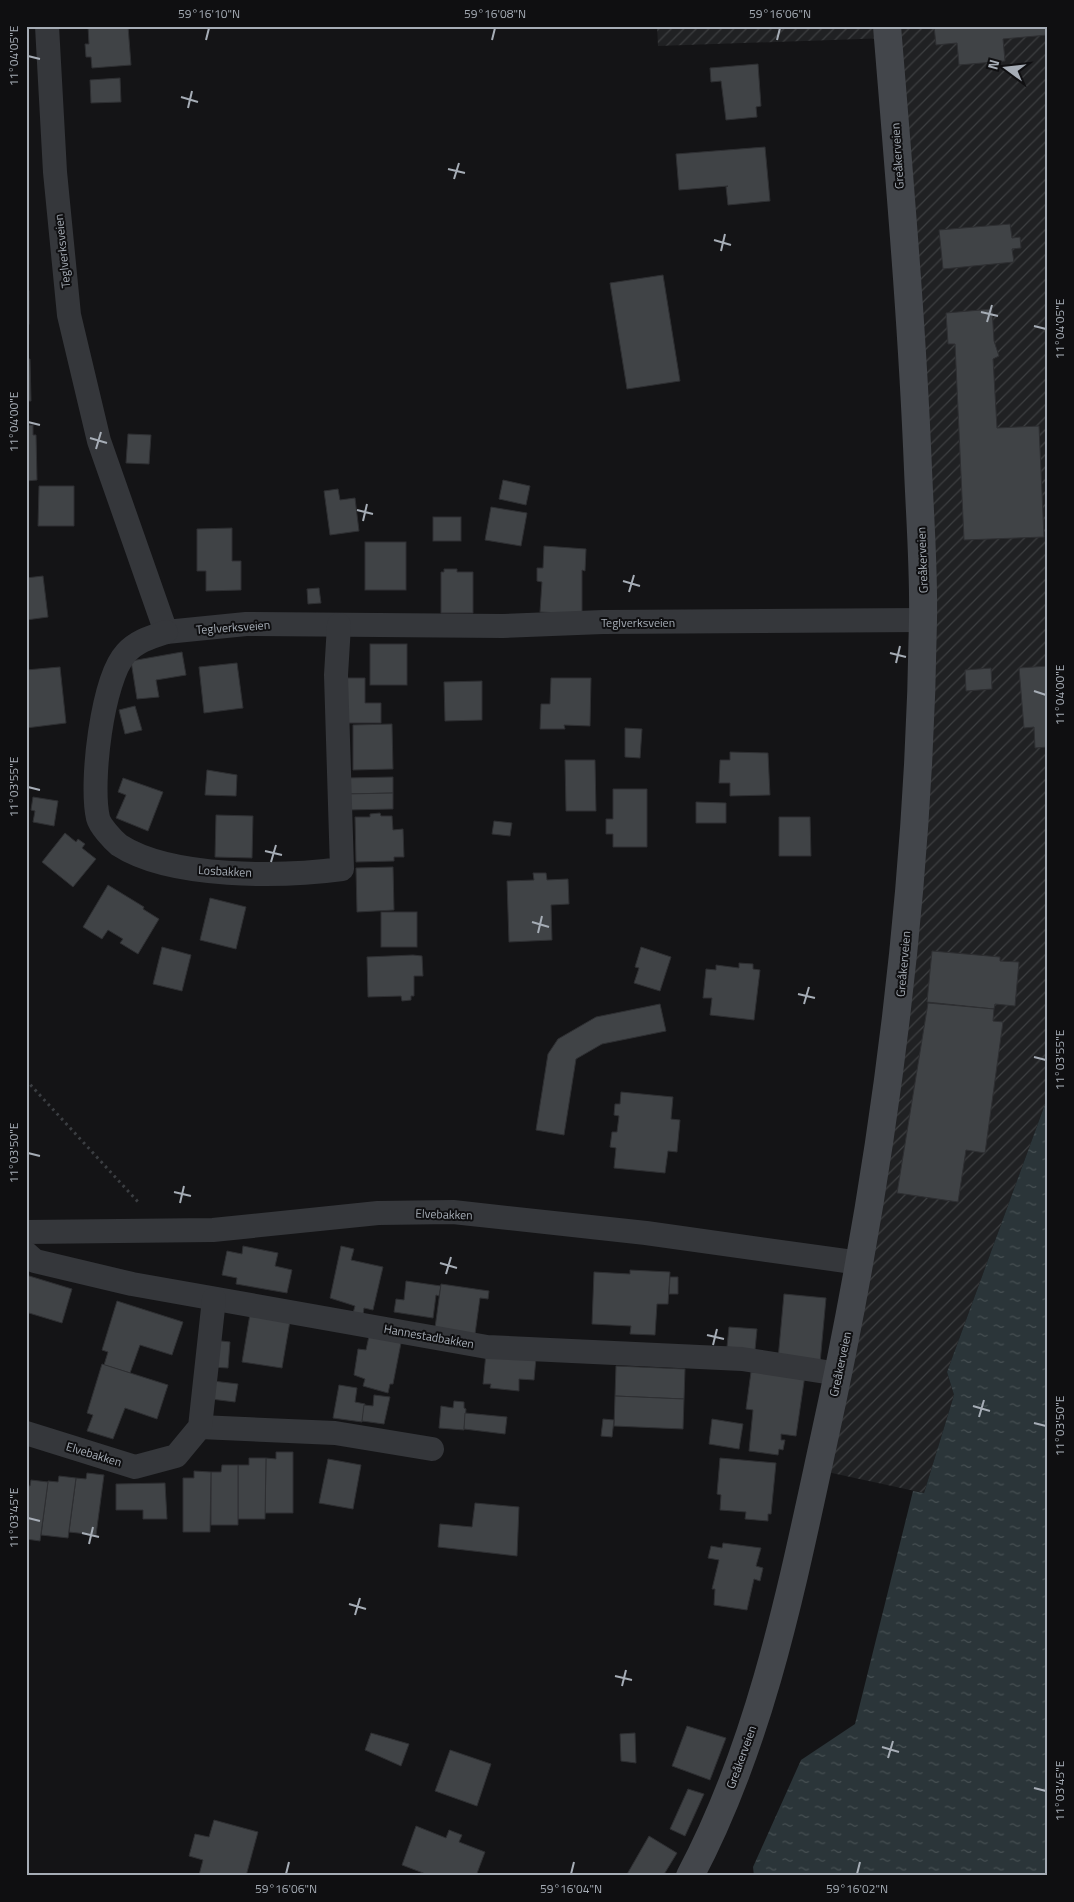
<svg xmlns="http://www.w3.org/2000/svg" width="1074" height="1902" font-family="'Titillium Web',sans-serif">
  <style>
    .industrial { fill: url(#industrial-furrows) }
    .water { fill: url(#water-ripples) }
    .building { fill: #404346; stroke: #2e2f32 }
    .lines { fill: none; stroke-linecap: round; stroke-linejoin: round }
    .path { stroke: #3b3e42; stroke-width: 3; stroke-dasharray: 2.5 4; stroke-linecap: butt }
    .street { stroke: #35373b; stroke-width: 24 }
    .secondary { stroke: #43464b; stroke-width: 28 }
    .ticks { fill: none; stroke: #a6adb6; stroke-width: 2 }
    .labels { text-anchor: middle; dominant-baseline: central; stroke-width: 4; stroke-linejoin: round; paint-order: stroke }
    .street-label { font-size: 12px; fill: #a6adb6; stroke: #0f0f11 }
    .neatline { fill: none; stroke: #a6adb6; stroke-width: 2 }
    .ticks-label { font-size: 12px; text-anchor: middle; fill: #a6adb6 }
  </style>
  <defs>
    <pattern id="industrial-furrows" width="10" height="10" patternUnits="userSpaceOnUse" patternTransform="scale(1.25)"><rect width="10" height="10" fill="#202123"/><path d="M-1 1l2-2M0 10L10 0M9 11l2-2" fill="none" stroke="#3d3f41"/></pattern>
    <pattern id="water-ripples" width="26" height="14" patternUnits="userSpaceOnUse" patternTransform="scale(1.25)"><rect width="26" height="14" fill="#2b3539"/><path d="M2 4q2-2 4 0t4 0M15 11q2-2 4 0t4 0" fill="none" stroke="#475053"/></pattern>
  </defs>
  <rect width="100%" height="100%" fill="#141416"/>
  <polygon class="industrial" points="657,26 1048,26 1048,1096 947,1372 954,1395 924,1493 818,1470 860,1263 923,620 888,38 658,46"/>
  <polygon class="water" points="1048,1096 1048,1876 754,1876 753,1867 801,1760 855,1724 913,1491 924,1493 954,1395 947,1372"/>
  <g class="building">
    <polygon points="88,26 128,26 131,65 92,68 91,57 86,57 85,44 89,44"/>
    <polygon points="934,26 1048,26 1048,35 1003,39 1005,61 959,65 957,43 936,45"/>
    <polygon points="758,64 761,106 756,107 757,117 726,120 721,81 711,82 710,68"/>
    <polygon points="120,78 121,102 91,103 90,80"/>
    <polygon points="765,147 770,201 728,205 726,187 728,186 679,190 676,154"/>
    <polygon points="1010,224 1012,238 1020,237 1021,248 1012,249 1014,262 943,269 939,230"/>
    <polygon points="663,275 680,381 627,389 610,283"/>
    <rect x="26" y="291" width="3" height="33"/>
    <polygon points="992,309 994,341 999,356 993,359 997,428 1039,426 1044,537 964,540 955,344 948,344 946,313"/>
    <polygon points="26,328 28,328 28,359 30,359 31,401 26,401"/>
    <polygon points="26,425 33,425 33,435 36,435 37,480 26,481"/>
    <polygon points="128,434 151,435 149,464 126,463"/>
    <polygon points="503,480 530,486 526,505 499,499"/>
    <polygon points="39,486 74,486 74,526 38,526"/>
    <polygon points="338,489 340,500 355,498 359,531 330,535 324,491"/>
    <polygon points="491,507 527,513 521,546 485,540"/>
    <rect x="433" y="517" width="28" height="24"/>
    <polygon points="232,528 232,561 241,561 241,590 206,591 206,571 197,571 197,529"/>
    <rect x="365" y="542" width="41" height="48"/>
    <polygon points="544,546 586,549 585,571 582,570 582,614 540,612 542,582 537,581 537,568 543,568"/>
    <polygon points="444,569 457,569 457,572 473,572 473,613 441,613 441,572 444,572"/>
    <polygon points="43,576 48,617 26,620 26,578"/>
    <polygon points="319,588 321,603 308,604 307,589"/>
    <rect x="370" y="644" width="37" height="41"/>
    <polygon points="182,652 186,675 156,680 159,697 137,699 131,661"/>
    <polygon points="237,663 243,708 204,713 199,667"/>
    <polygon points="1048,666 1048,747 1035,748 1034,727 1024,728 1019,668"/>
    <polygon points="60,667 66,723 26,728 26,670"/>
    <polygon points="991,668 992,689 966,691 965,670"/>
    <polygon points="345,678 365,678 365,703 381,703 381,723 345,723"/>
    <polygon points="551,678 591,678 590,726 564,725 565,729 540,729 541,704 550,704"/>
    <polygon points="482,681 482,720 445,721 444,682"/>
    <polygon points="135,706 142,730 125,734 119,710"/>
    <polygon points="392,724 393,769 353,770 353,725"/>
    <polygon points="625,728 642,729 640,758 625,757"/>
    <polygon points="730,752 768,753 770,795 730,796 730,783 719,783 720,760 730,760"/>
    <polygon points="565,760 595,760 596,811 566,811"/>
    <polygon points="207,770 237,775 236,796 205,795"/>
    <polygon points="393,777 393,793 347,794 346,778"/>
    <polygon points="123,778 163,792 148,831 116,818 126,795 118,792"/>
    <polygon points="613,789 647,789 647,847 613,847 613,834 606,834 606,819 613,819"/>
    <polygon points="393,793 393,809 346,810 347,794"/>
    <polygon points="33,797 58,801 54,826 33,822 35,811 31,810"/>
    <polygon points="696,802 726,803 726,823 696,823"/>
    <polygon points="380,813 381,816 392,816 393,830 403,829 404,857 394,857 394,861 356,862 355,817 370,817 370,814"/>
    <polygon points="216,815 253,816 252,858 215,857"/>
    <polygon points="779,817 810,817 811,856 779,856"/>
    <polygon points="494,821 512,823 510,836 492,834"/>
    <polygon points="65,833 76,842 78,839 85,844 82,848 96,859 73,887 42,862"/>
    <polygon points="393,867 394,910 357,912 356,868"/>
    <polygon points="533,873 546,873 547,880 568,879 569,904 551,905 552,940 509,942 507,881 534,880"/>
    <polygon points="108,885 144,907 143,909 159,919 138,954 120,943 123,939 108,930 102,939 83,927"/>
    <polygon points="210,898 246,907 236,949 200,940"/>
    <rect x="381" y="912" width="36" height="35"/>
    <polygon points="162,947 191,955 182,991 153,984"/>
    <polygon points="641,947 671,957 660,991 634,983 639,968 635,967"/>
    <polygon points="932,951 1000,957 1000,961 1019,962 1015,1006 995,1004 994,1009 927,1002"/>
    <polygon points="413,955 422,956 423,976 414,976 414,996 411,996 411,1000 402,1001 401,996 368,997 367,957"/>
    <polygon points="739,963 753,964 753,969 760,970 754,1020 710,1015 712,998 703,998 706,969 716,970 716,965 739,968"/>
    <polygon points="928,1003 994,1009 993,1021 1003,1022 985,1153 966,1150 958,1202 897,1193"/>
    <polygon points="660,1004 666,1031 602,1044 576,1059 564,1135 536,1130 548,1054 558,1039 596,1017"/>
    <polygon points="621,1092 673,1097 671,1119 680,1120 677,1152 668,1151 665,1173 614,1168 616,1148 610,1147 612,1132 617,1132 619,1116 614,1115 615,1104 620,1104"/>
    <polygon points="243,1246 278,1253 275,1266 292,1270 287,1293 236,1284 237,1278 222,1275 227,1251 242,1254"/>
    <polygon points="341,1246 354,1249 351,1260 383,1267 373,1310 364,1308 363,1315 353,1313 355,1306 330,1298"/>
    <polygon points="630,1270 670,1272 668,1304 657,1304 655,1335 630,1334 631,1326 592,1324 594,1272 630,1274"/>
    <polygon points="26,1275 72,1289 62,1323 29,1313 26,1321"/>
    <polygon points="670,1277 678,1277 678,1294 669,1294"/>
    <polygon points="406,1281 441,1286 439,1296 436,1295 433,1318 394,1312 396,1299 404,1300"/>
    <polygon points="441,1284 489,1291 488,1299 480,1298 475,1334 435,1328"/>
    <polygon points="784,1294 826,1298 820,1363 778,1359"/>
    <polygon points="117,1301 183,1322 172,1355 140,1345 130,1373 104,1365 108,1352 102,1350"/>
    <polygon points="250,1314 290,1321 282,1368 242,1362"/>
    <polygon points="729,1327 757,1329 755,1350 727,1347"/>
    <polygon points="369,1336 401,1343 393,1384 390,1384 388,1393 363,1386 365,1379 354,1375 358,1349 366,1350"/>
    <polygon points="213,1340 230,1342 228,1368 211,1367"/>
    <polygon points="486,1353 536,1358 534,1380 519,1379 519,1391 490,1388 491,1384 483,1384"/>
    <polygon points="102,1364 168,1385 157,1419 125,1408 113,1439 87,1431 93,1415 87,1413"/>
    <polygon points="616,1366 685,1369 684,1399 615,1396"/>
    <polygon points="751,1372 805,1375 796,1436 781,1434 781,1440 785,1440 783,1450 779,1449 778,1455 749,1451 753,1410 746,1409"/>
    <polygon points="213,1381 238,1384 235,1402 211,1399"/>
    <polygon points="339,1385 357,1388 355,1402 365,1404 362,1422 333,1418"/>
    <polygon points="374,1395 390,1397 384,1424 362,1421 364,1405 373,1406"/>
    <polygon points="615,1396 684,1399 683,1429 614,1426"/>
    <polygon points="454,1401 464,1402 464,1408 466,1409 464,1430 439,1428 441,1406 453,1408"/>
    <polygon points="465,1413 507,1417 505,1434 464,1429"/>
    <polygon points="603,1419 614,1420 612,1437 601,1436"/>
    <polygon points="712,1419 743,1424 739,1449 709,1444"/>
    <polygon points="276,1452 293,1452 293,1513 265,1513 266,1458 276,1459"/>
    <polygon points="249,1458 266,1458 265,1519 238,1519 238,1465 249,1465"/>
    <polygon points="720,1458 776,1463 771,1514 768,1514 768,1521 745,1519 746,1512 720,1510 721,1495 717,1494"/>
    <polygon points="328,1459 361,1465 353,1509 319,1503"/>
    <polygon points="222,1465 238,1465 238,1525 211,1525 211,1472 221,1472"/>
    <polygon points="194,1471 211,1472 210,1532 183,1532 183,1478 194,1478"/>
    <polygon points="87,1473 104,1475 96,1535 69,1532 76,1478 86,1479"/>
    <polygon points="59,1476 76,1478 68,1538 41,1535 48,1481 58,1482"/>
    <polygon points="31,1480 48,1482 40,1541 26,1539 26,1485 30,1486"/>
    <polygon points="165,1483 167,1519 143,1519 143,1510 116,1510 116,1484"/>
    <polygon points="475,1503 519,1507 517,1556 438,1547 440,1524 472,1527"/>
    <polygon points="723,1543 761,1548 756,1566 763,1568 760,1581 754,1579 747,1610 714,1605 715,1589 712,1589 719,1560 708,1558 711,1546 722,1548"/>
    <polygon points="687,1726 726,1738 710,1780 672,1766"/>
    <polygon points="371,1733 409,1744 401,1766 365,1750"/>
    <polygon points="635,1733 636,1763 621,1761 620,1734"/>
    <polygon points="450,1750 491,1764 477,1806 435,1791"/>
    <polygon points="688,1789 704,1794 685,1836 670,1829"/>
    <polygon points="214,1820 258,1832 246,1876 199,1875 203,1860 189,1856 195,1834 209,1837"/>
    <polygon points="416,1826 446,1838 449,1830 462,1835 459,1842 485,1852 476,1876 431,1876 402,1865"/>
    <polygon points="649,1836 677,1853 663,1876 626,1876"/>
  </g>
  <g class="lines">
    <polyline class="path" points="26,1080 140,1204"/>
    <g class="street">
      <polyline points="47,26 55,172 69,315 99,441 166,632 246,624 503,626 603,622 923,620"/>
      <path d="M166 632C151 637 137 641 126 653 102 679 90 784 98 818 100 826 113 840 119 845 171 879 283 877 342 869L336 675 339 625"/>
      <polyline points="26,1232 213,1230 378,1213 453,1212 646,1233 860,1263"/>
      <polyline points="26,1253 35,1261 132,1284 487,1347 742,1359 839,1374"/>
      <polyline points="200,1427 335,1433 432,1449"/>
      <polyline points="26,1433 135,1467 176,1456 200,1427 214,1299"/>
    </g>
    <path class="secondary" d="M690 1876C761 1742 791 1591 823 1444 883 1172 919 899 923 620 924 570 920 519 918 469 912 321 899 174 887 26"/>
  </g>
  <path class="ticks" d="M206 40 209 28M492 40 495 28M777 40 780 28M28 56 40 59M181 97 198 102M188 108 192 91M448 169 465 173M454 179 459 163M714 240 731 245M721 251 725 234M981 312 998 316M987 322 992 305M1034 326 1046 329M28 422 40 425M90 438 107 443M96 449 101 432M357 510 373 514M363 521 367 504M623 581 640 586M629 592 634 575M890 653 906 657M896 663 900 646M1034 691 1046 695M28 787 40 790M265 851 282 855M271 862 276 845M532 922 549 927M538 933 542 916M798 994 815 998M804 1004 809 987M1034 1057 1046 1060M28 1153 40 1156M174 1192 191 1196M180 1203 184 1186M440 1263 457 1268M446 1274 451 1257M707 1335 724 1339M713 1345 717 1329M973 1406 990 1411M979 1417 984 1400M1034 1423 1046 1426M28 1518 40 1521M82 1533 99 1537M89 1544 93 1527M349 1604 366 1609M355 1615 360 1598M615 1676 632 1680M622 1686 626 1670M882 1747 899 1752M888 1758 893 1741M1034 1788 1046 1791M286 1874 289 1862M571 1874 574 1862M857 1874 860 1862"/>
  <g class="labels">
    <g class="street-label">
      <text transform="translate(897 156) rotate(-94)">Greåkerveien</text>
      <text transform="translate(62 251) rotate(-96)">Teglverksveien</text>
      <text transform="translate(922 560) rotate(-92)">Greåkerveien</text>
      <text x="638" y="622">Teglverksveien</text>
      <text transform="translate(233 627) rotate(-4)">Teglverksveien</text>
      <text transform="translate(225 871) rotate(3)">Losbakken</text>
      <text transform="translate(903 964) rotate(-85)">Greåkerveien</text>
      <text transform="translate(444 1214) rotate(2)">Elvebakken</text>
      <text transform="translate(429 1336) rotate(10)">Hannestadbakken</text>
      <text transform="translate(840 1364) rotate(-78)">Greåkerveien</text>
      <text transform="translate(94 1454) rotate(17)">Elvebakken</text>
      <text transform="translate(741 1757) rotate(-70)">Greåkerveien</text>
    </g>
  </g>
  <rect width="1074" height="1902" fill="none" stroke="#0f0f11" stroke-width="55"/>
  <g transform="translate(1006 68) rotate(285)" stroke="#0f0f11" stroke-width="4" paint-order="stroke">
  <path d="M0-4L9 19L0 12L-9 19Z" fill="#a6adb6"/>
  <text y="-8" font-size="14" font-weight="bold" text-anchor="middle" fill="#a6adb6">N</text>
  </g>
  <rect x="28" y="28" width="1018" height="1846" class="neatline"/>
  <g class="ticks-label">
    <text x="209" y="18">59°16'10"N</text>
    <text x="495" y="18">59°16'08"N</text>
    <text x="780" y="18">59°16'06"N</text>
    <text transform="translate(14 56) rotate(-90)" y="4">11°04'05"E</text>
    <text transform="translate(1060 329) rotate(-90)" y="4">11°04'05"E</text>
    <text transform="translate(14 422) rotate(-90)" y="4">11°04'00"E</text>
    <text transform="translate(1060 695) rotate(-90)" y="4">11°04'00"E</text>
    <text transform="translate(14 787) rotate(-90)" y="4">11°03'55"E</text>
    <text transform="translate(1060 1060) rotate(-90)" y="4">11°03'55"E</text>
    <text transform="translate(14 1153) rotate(-90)" y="4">11°03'50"E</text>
    <text transform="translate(1060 1426) rotate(-90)" y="4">11°03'50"E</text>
    <text transform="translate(14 1518) rotate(-90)" y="4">11°03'45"E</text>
    <text transform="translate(1060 1791) rotate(-90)" y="4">11°03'45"E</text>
    <text x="286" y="1893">59°16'06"N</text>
    <text x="571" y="1893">59°16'04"N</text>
    <text x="857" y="1893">59°16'02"N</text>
  </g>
</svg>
